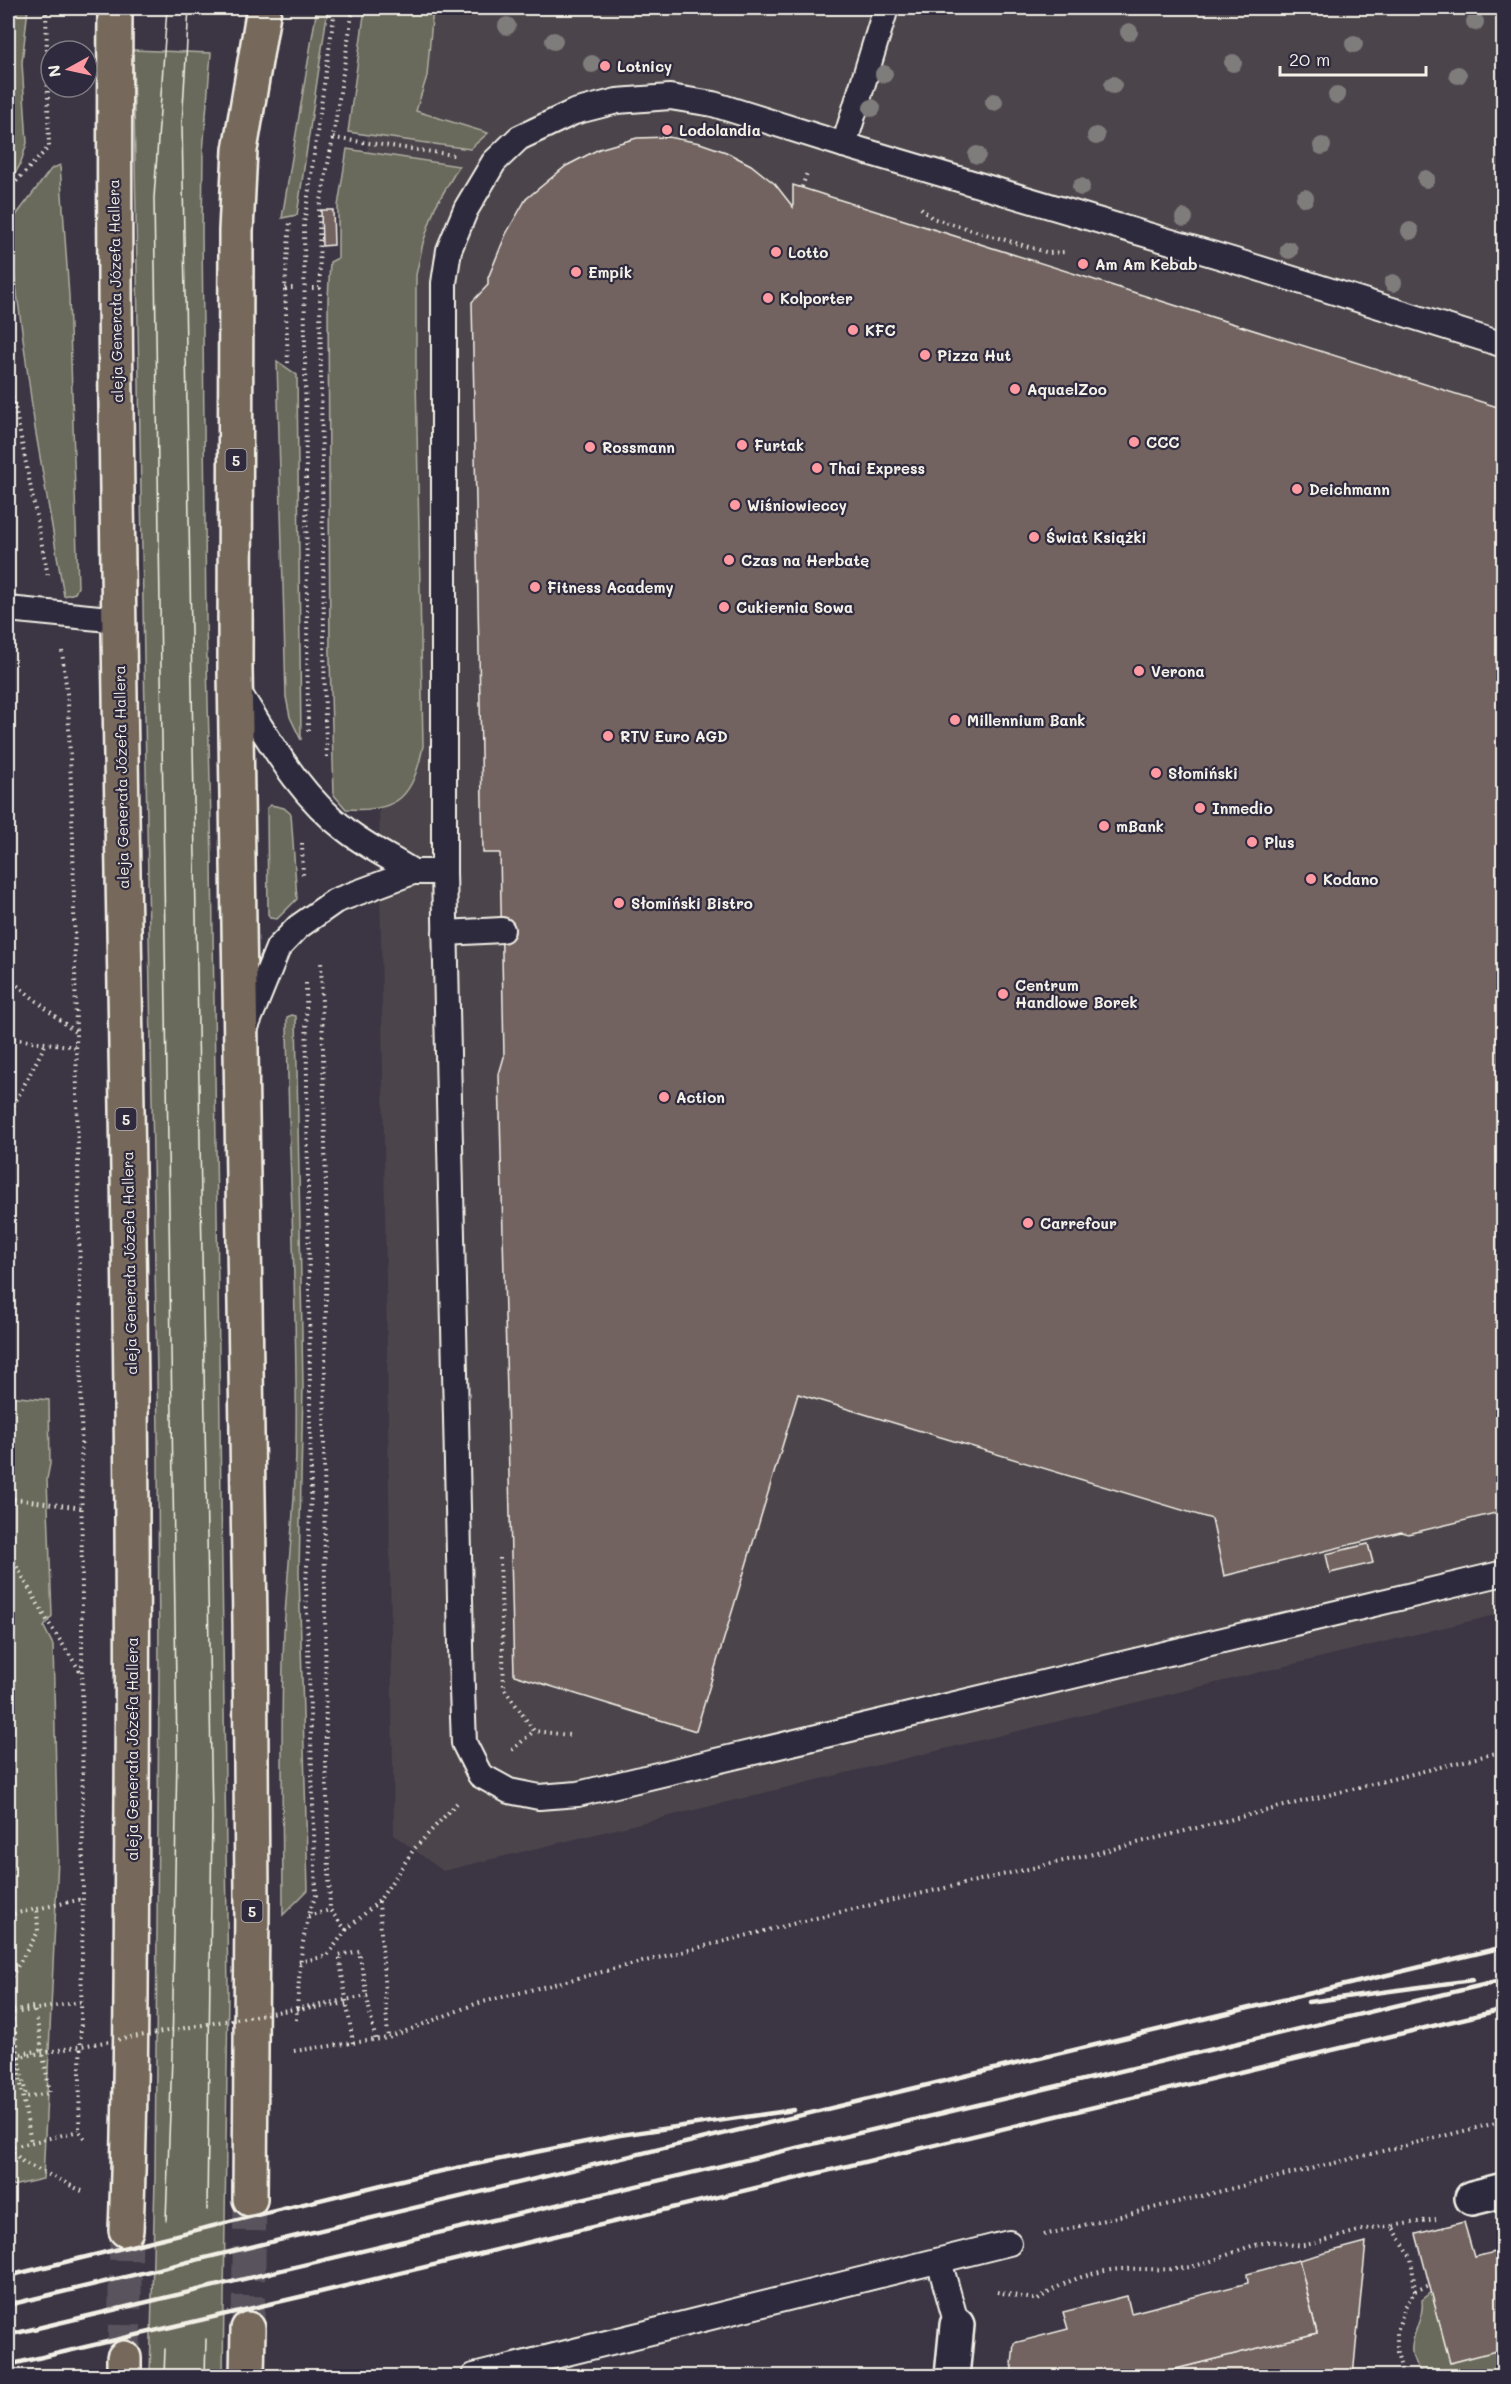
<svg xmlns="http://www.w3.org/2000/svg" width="1511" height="2384" font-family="Mali,sans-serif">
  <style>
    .built { fill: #4c444c }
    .green { fill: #6a6b5c; stroke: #afaea2; stroke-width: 1.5 }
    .building { fill: #726460; stroke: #f4f1e8; stroke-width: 1.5 }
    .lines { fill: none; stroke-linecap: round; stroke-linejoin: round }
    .primary-tunnel { stroke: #58525d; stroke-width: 33; stroke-dasharray: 33 16; stroke-linecap: butt }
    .lane-casing { stroke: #f4f1e8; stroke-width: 28 }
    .street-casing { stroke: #f4f1e8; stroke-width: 38 }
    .primary-casing { stroke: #f4f1e8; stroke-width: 38 }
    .path { stroke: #f4f1e8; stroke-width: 4; stroke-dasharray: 1.5 4.5; stroke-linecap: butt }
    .lane { stroke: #2f2a3d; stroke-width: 24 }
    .street { stroke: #2f2a3d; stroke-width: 33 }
    .primary { stroke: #76695c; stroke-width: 33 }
    .tram { stroke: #f4f1e8; stroke-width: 1.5 }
    .rail { stroke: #f4f1e8; stroke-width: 4.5 }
    .path-bridge { stroke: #f4f1e8; stroke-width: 4; stroke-dasharray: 1.5 4.5; stroke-linecap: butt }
    .tree { fill: #7f7c7c }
    .poi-dot { fill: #ff9aa2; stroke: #2f2a3d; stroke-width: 2 }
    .labels { text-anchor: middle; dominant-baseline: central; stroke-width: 4.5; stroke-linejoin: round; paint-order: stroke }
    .shield { fill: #2f2a3d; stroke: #b9b5b5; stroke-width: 1.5 }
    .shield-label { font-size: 14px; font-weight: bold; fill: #f4f1e8 }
    .poi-label { font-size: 15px; font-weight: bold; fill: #f4f1e8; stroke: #2f2a3d; text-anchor: start }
    .street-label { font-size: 15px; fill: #f4f1e8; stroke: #2f2a3d }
  </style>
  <rect width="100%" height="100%" fill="#3c3644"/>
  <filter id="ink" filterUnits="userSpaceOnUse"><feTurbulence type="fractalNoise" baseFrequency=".0167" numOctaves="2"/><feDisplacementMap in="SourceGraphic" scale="12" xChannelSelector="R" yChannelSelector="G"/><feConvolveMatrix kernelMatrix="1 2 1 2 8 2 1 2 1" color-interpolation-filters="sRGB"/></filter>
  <g filter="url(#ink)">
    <polygon class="built" points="366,8 1503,8 1503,1613 443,1871 394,1835 372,315 364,19"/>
    <g class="green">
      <polygon points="8,8 28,8 22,63 27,143 20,165 13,177 8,175"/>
      <polygon points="317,8 328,8 297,215 282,218"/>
      <polygon points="365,8 433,8 427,76 416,111 488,133 470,149 348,132"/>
      <polygon points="133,50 211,53 203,152 202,233 206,621 212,862 228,1991 223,2376 150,2376 155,2179 159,1684 158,1432"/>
      <path d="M347 149 459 166 435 207 423 243 416 275V376L423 746C413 796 399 813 346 809L334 795 330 660 328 299 330 262 338 258V206Z"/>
      <polygon points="60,165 69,296 78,587 75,593 64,596 35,428 8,226 51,169"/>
      <polygon points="277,361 297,375 301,740 290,717 286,697"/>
      <polygon points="271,805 284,808 291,814 297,899 277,919 270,918 268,914 267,808"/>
      <path d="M292 1015 296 1016 303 1387 299 1572 308 1890 283 1915C283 1821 280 1727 284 1633 287 1570 296 1506 296 1443 298 1301 288 1159 287 1017Z"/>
      <polygon points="8,1396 49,1400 50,1464 47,1479 52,1616 44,1627 53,1645 58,1858 43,2179 8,2187"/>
      <path d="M1432 2292 1503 2349 1502 2376H1425C1395 2348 1426 2325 1422 2300Z"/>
    </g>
    <g class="building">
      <polygon points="668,137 700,143 726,152 751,165 775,184 793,207 793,185 1504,409 1504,1511 1408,1534 1401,1532 1224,1576 1212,1519 798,1394 696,1731 514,1675 499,1074 504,1057 500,853 483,853 472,302 488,285 488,278 506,234 526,199 566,166 599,149 637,138"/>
      <polygon points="321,210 333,210 334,245 322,246"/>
      <polygon points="1368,1544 1373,1563 1330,1573 1326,1554"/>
      <polygon points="1464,2222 1474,2257 1504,2250 1504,2349 1450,2363 1416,2234"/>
      <polygon points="1366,2242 1353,2376 1148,2376 1317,2333 1299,2260"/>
      <polygon points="1299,2260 1317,2333 1148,2376 1011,2376 1014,2343 1068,2329 1063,2312 1127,2296 1131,2313 1248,2283 1247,2274"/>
    </g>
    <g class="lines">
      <g class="primary-tunnel">
        <polyline points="248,2329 250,2199"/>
        <polyline points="124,2358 126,2230"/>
      </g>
      <defs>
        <g id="lane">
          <polyline points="844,145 886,8"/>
          <polyline points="1504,345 1232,260 844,145 713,104 670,97 617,101 574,112 519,138 494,162 466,209 449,250 444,283 444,872 462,1690 464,1743 480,1775 509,1791 539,1797 578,1794 1504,1573"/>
          <polyline points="8,609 119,620"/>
          <path d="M236 688C269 739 297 793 346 830 366 846 391 858 413 872"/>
          <polyline points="445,933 502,930"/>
          <polyline points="244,1032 278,948 298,927 335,901 413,872 444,872"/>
          <polyline points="939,2261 957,2325"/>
          <polyline points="474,2376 1009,2243"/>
        </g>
        <g id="street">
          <polyline points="1472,2198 1504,2190"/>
          <polyline points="952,2376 957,2325"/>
        </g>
        <g id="primary">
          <path d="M115 8C111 603 136 1199 132 1795 131 1940 132 2085 126 2230"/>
          <polyline points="250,2199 252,1899 250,1623 235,669 236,231 240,150 264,8"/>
          <polyline points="124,2376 124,2358"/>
          <polyline points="247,2376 248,2329"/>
        </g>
      </defs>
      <use href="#lane" class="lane-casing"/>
      <use href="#street" class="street-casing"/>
      <use href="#primary" class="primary-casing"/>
      <g class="path">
        <polyline points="333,138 454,155"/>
        <polyline points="802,187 807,173"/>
        <polyline points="8,190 49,147 46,8"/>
        <polyline points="921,208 932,218 1049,253 1064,252"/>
        <polyline points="285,288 297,288"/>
        <polyline points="312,288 320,288"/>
        <polyline points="8,349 12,392 48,576"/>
        <polyline points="288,363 285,288 290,221"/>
        <polyline points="62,651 68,702 73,841 81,1348 83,1899 79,2131 86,2140"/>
        <polyline points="308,731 304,224 335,8"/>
        <polyline points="327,757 325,721 319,211 333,138 353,8"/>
        <polyline points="302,843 303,877"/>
        <polyline points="8,978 75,1032"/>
        <polyline points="8,1038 76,1047"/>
        <polyline points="8,1116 46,1043"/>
        <polyline points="8,1498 82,1508"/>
        <polyline points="8,1551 48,1622 82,1674"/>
        <polyline points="500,1558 504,1688 534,1731 569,1735"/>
        <polyline points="512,1750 534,1731"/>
        <polyline points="379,1902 388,2038"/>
        <polyline points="8,1915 83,1899"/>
        <polyline points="308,1916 330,1910"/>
        <polyline points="346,1930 379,1901 414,1849 457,1803"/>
        <polyline points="299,1962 327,1956 346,1930 330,1910 326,1760 324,1438 327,1235 321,959"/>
        <polyline points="8,1982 38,1932 37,1909"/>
        <polyline points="8,2008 31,2143"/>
        <polyline points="297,2010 347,2004"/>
        <polyline points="8,2014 80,2002"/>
        <polyline points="13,2020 17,2044"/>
        <path d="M296 2020C300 1976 299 1936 316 1895L306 1584 311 1496 306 983"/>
        <polyline points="353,2043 339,1955 359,1951 369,2008"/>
        <polyline points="294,2051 388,2038 475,2004 836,1913 1085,1856 1504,1751"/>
        <polyline points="15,2055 42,2050"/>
        <polyline points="19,2057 26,2097 50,2093 36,2016"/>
        <polyline points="8,2148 79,2131"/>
        <polyline points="9,2148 23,2162 86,2193"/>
        <polyline points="1044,2235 1504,2121"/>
        <polyline points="1415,2291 1411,2257 1392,2226 1436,2219"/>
        <path d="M997 2292 1038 2300C1061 2282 1091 2271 1122 2269 1146 2268 1170 2272 1194 2266 1219 2260 1244 2246 1268 2242 1280 2240 1292 2247 1304 2245 1334 2241 1361 2226 1392 2226"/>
        <polyline points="1403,2376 1397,2352 1397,2331 1405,2307 1415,2291 1430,2285"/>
      </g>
      <use href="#lane" class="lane"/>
      <use href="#street" class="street"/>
      <use href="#primary" class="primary"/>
      <g class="tram">
        <polyline points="189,8 182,124 212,1817 207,2210"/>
        <polyline points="166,2220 172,2057 177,1753 154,198 167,8"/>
        <polyline points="164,2376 165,2349"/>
        <polyline points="205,2376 206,2339"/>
      </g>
      <g class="rail">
        <polyline points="1308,2002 1472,1980"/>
        <polyline points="8,2276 422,2175 620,2135 794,2110"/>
        <polyline points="8,2305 1504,1947"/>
        <polyline points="8,2335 1504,1980"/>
        <polyline points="8,2365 308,2295 1504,2009"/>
      </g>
      <g class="path-bridge">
        <polyline points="369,2008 376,2042"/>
        <polyline points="13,2020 11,2011 33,2007 36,2016"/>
        <polyline points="17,2044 19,2057 368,1996"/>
      </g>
    </g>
    <g class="tree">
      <circle cx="1475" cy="22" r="9"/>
      <circle cx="507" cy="26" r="9"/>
      <circle cx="1129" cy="32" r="9"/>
      <circle cx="554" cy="41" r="9"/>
      <circle cx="1354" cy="44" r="9"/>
      <circle cx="1233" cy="63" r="9"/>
      <circle cx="592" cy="64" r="9"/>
      <circle cx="884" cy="74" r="9"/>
      <circle cx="1458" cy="75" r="9"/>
      <circle cx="1113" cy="85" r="9"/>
      <circle cx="1337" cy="95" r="9"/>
      <circle cx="994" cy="102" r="9"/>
      <circle cx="872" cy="108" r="9"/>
      <circle cx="1096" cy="136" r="9"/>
      <circle cx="1322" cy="146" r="9"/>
      <circle cx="977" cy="155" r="9"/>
      <circle cx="1426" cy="179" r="9"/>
      <circle cx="1081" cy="187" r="9"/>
      <circle cx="1305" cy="198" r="9"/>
      <circle cx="1184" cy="218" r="9"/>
      <circle cx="1410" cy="231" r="9"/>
      <circle cx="1289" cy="250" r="9"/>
      <circle cx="1393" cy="283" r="9"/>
    </g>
  </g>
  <g class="poi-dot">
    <circle cx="605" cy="66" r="6"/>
    <circle cx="667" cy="130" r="6"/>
    <circle cx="776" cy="252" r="6"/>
    <circle cx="1083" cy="264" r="6"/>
    <circle cx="576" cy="272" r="6"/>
    <circle cx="768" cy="298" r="6"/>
    <circle cx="853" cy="330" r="6"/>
    <circle cx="925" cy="355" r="6"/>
    <circle cx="1015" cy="389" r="6"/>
    <circle cx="1134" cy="442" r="6"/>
    <circle cx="742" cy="445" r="6"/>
    <circle cx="590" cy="447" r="6"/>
    <circle cx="817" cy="468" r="6"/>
    <circle cx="1297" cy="489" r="6"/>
    <circle cx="735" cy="505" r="6"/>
    <circle cx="1034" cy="537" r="6"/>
    <circle cx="729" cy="560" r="6"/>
    <circle cx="535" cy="587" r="6"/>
    <circle cx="724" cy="607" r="6"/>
    <circle cx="1139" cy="671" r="6"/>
    <circle cx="955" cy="720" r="6"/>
    <circle cx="608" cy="736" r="6"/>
    <circle cx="1156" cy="773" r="6"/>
    <circle cx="1200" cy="808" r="6"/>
    <circle cx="1104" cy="826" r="6"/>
    <circle cx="1252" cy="842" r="6"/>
    <circle cx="1311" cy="879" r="6"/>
    <circle cx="619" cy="903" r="6"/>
    <circle cx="1003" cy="994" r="6"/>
    <circle cx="664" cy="1097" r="6"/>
    <circle cx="1028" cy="1223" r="6"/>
  </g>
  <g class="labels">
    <g class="shield">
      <rect x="225.5" y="449" width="21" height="22" rx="4.5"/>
      <rect x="115.5" y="1108" width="21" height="22" rx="4.5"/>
      <rect x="241.5" y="1900" width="21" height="22" rx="4.5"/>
    </g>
    <g class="shield-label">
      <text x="236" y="460">5</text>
      <text x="126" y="1119">5</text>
      <text x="252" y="1911">5</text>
    </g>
    <g class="poi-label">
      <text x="617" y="66">Lotnicy</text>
      <text x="679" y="130">Lodolandia</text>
      <text x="788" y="252">Lotto</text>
      <text x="1095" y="264">Am Am Kebab</text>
      <text x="588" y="272">Empik</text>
      <text x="780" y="298">Kolporter</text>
      <text x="865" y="330">KFC</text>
      <text x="937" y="355">Pizza Hut</text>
      <text x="1027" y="389">AquaelZoo</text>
      <text x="1146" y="442">CCC</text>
      <text x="754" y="445">Furtak</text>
      <text x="602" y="447">Rossmann</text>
      <text x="829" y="468">Thai Express</text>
      <text x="1309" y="489">Deichmann</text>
      <text x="747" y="505">Wiśniowieccy</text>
      <text x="1046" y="537">Świat Książki</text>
      <text x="741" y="560">Czas na Herbatę</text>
      <text x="547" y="587">Fitness Academy</text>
      <text x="736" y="607">Cukiernia Sowa</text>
      <text x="1151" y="671">Verona</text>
      <text x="967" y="720">Millennium Bank</text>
      <text x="620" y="736">RTV Euro AGD</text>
      <text x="1168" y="773">Słomiński</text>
      <text x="1212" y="808">Inmedio</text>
      <text x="1116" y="826">mBank</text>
      <text x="1264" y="842">Plus</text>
      <text x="1323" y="879">Kodano</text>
      <text x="631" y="903">Słomiński Bistro</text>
      <text x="1015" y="985">Centrum<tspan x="1015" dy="17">Handlowe Borek</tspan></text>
      <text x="676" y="1097">Action</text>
      <text x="1040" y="1223">Carrefour</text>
    </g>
    <g class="street-label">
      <text transform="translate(115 291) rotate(-91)">aleja Generała Józefa Hallera</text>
      <text transform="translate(121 777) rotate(-91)">aleja Generała Józefa Hallera</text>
      <text transform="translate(129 1263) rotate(-91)">aleja Generała Józefa Hallera</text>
      <text transform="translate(132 1749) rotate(-90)">aleja Generała Józefa Hallera</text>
    </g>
  </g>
  <rect width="1511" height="2384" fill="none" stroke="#2f2a3d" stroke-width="30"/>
  <rect x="15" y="15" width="1481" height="2354" fill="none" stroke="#f4f1e8" stroke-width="2" filter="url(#ink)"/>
  <g transform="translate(69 69) rotate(262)"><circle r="28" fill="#2f2a3d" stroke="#7e7a81" stroke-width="1.5"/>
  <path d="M0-4.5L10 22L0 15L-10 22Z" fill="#ff9aa2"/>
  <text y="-9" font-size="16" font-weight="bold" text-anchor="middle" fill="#f4f1e8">N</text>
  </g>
  <path d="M1280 66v9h146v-9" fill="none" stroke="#f4f1e8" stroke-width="3"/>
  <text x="1289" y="66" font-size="18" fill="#f4f1e8" stroke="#2f2a3d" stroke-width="4.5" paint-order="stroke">20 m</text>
</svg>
